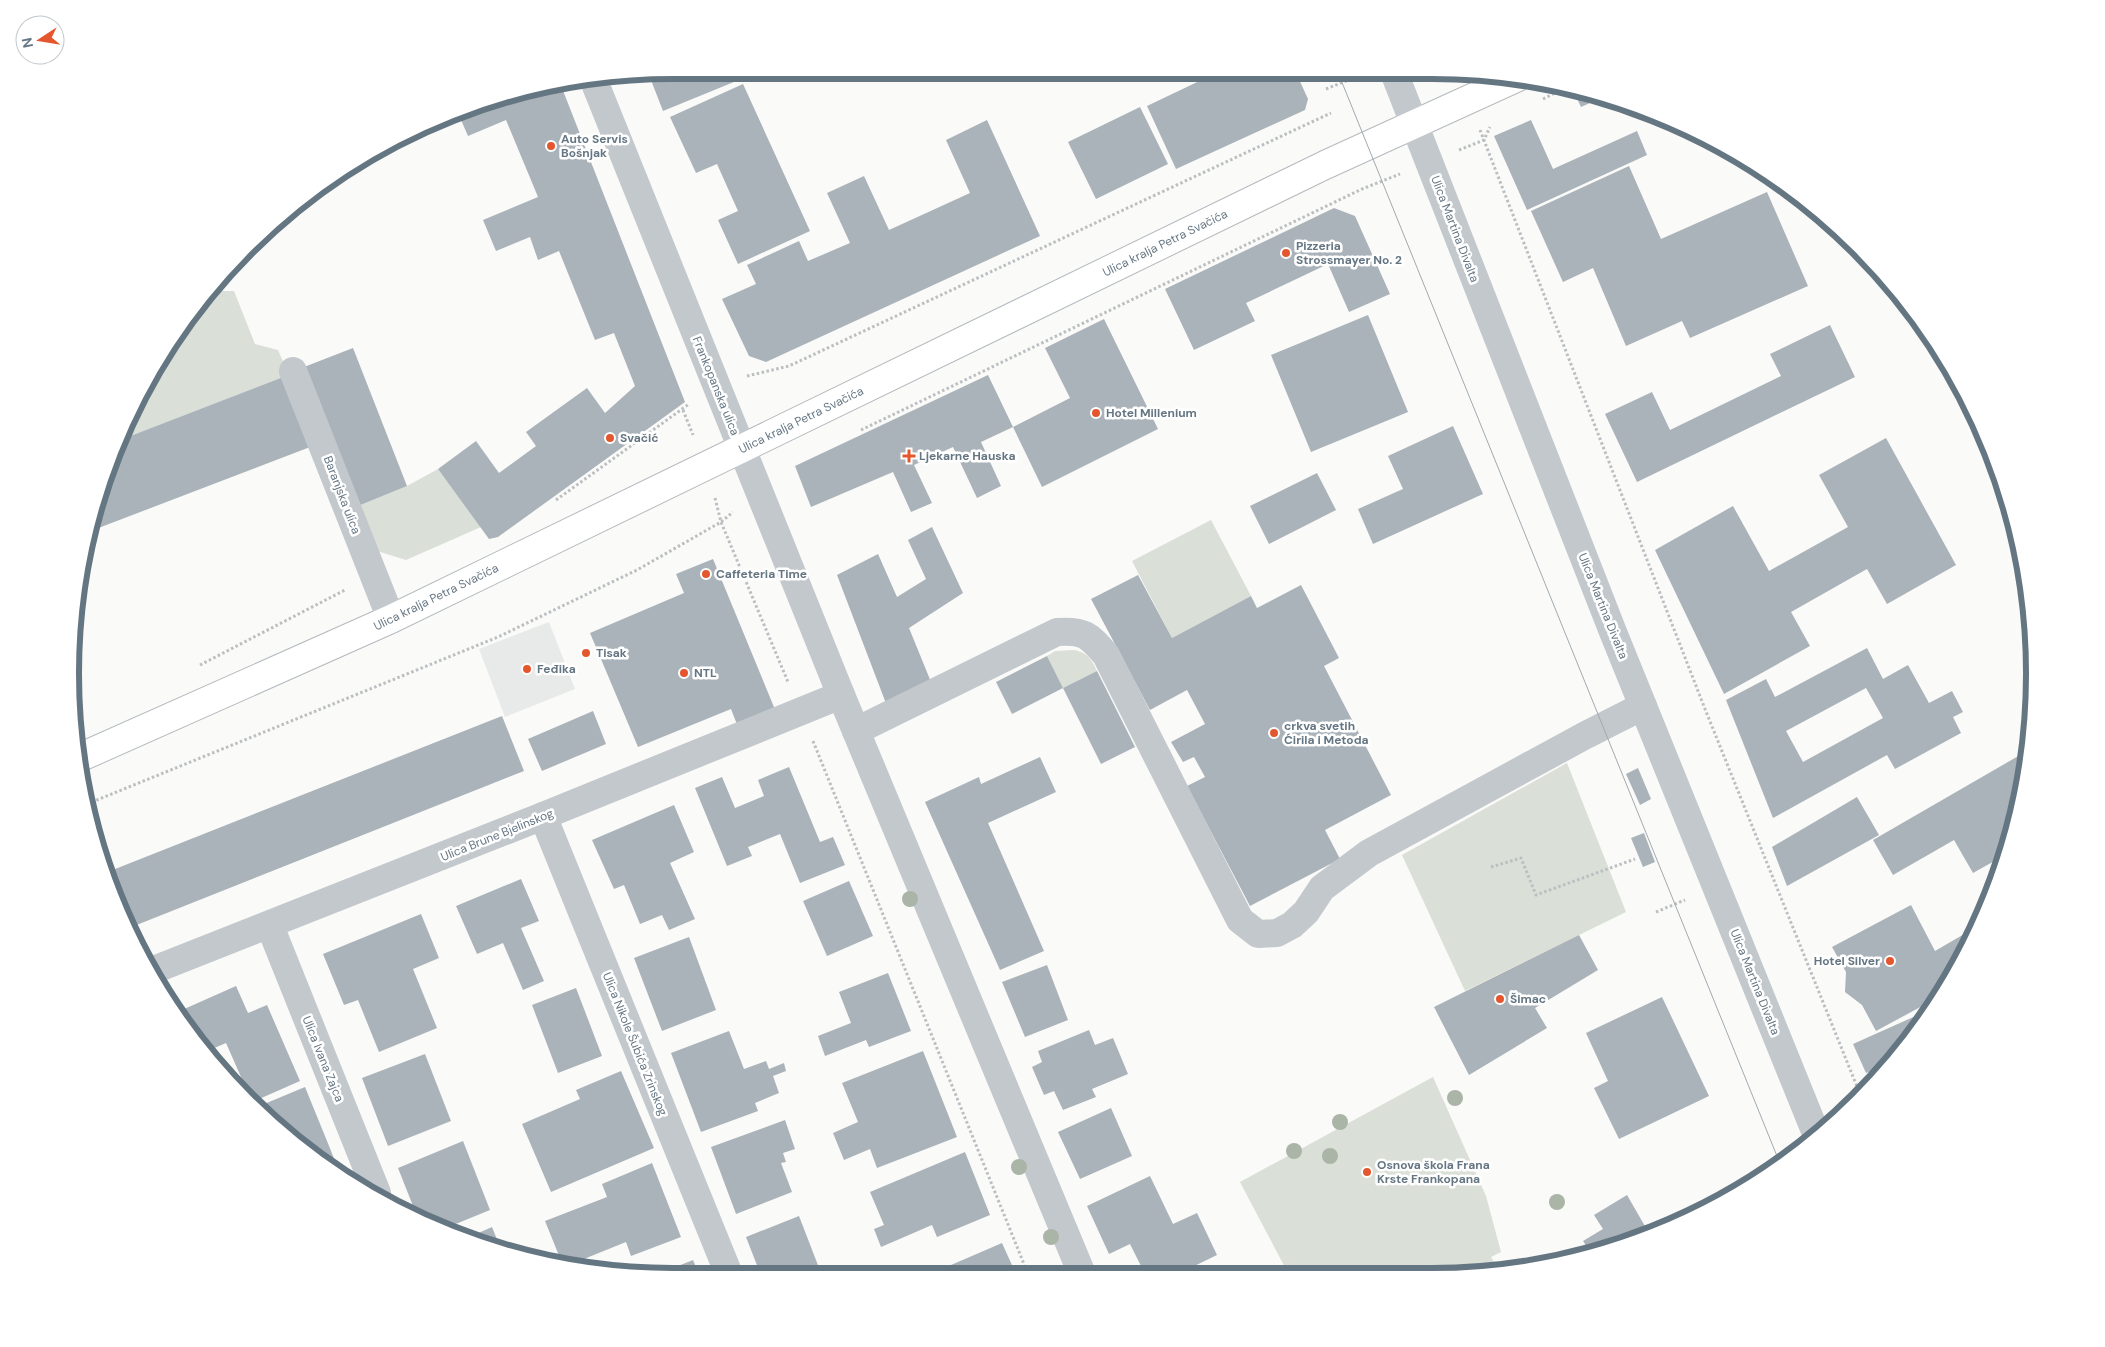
<svg xmlns="http://www.w3.org/2000/svg" width="2105" height="1347" font-family="'DM Sans',sans-serif">
  <style>
    .built { fill: #e8e9e9 }
    .green { fill: #dadfd7 }
    .building { fill: #aab3b9; fill-rule: evenodd }
    .lines { fill: none; stroke-linecap: round; stroke-linejoin: round }
    .major-casing { stroke: #b5babe; stroke-width: 30 }
    .path { stroke: #bbbfc2; stroke-width: 3; stroke-dasharray: 2.5 2.5; stroke-linecap: butt }
    .minor { stroke: #c3c8cc; stroke-width: 28 }
    .major { stroke: #fff; stroke-width: 28 }
    .tram { stroke: #a2aab0; stroke-width: 1 }
    .tree { fill: #aab4a7 }
    .poi-dot { fill: #e4572e; stroke: #fff; stroke-width: 2 }
    .labels { text-anchor: middle; dominant-baseline: central; stroke-width: 5; stroke-linejoin: round; paint-order: stroke }
    .poi-label { font-size: 12px; font-weight: bold; fill: #657683; stroke: #fff; text-anchor: start }
    .street-label { font-size: 12px; fill: #657683; stroke: #fff }
    .rim { fill: none; stroke: #657683; stroke-width: 6 }
  </style>
  <rect width="100%" height="100%" fill="#fafaf8"/>
  <polygon class="built" points="549,622 575,689 505,717 479,649"/>
  <g class="green">
    <polygon points="208,291 234,291 255,344 278,350 288,373 291,374 120,440 151,372 195,306"/>
    <polygon points="438,469 481,527 406,560 374,550 358,506 407,486"/>
    <polygon points="1211,520 1251,596 1172,638 1132,561"/>
    <path d="M1074 650C1088 653 1091 659 1097 671L1063 688 1047 656 1055 651Z"/>
    <polygon points="1567,763 1626,912 1465,991 1402,855"/>
    <polygon points="1433,1077 1486,1196 1501,1252 1491,1257 1499,1271 1471,1276 1289,1275 1240,1182"/>
  </g>
  <g class="building">
    <polygon points="649,75 751,75 663,111"/>
    <polygon points="1212,75 1297,75 1308,99 1305,110 1176,169 1147,106"/>
    <polygon points="560,83 685,402 498,537 489,539 438,469 476,441 499,473 536,446 526,432 587,388 605,413 635,386 614,333 595,340 559,251 538,260 530,237 496,251 483,220 538,197 506,120 468,136 458,113 480,102"/>
    <polygon points="743,84 810,231 738,264 718,220 738,211 717,164 696,173 670,117"/>
    <polygon points="1574,92 1585,95 1599,99 1581,107"/>
    <polygon points="1140,107 1168,164 1096,199 1068,142"/>
    <polygon points="987,120 1040,236 766,362 749,356 722,299 756,284 747,265 799,241 808,261 850,243 827,193 864,176 889,230 970,193 946,140"/>
    <polygon points="1531,120 1553,169 1637,131 1647,155 1527,210 1494,136"/>
    <polygon points="364,159 366,165 329,180 338,172"/>
    <polygon points="1629,166 1661,239 1767,192 1808,286 1690,338 1682,321 1626,346 1593,268 1563,282 1531,211"/>
    <polygon points="1334,208 1355,216 1390,294 1349,312 1328,264 1246,303 1255,321 1194,350 1165,289"/>
    <polygon points="1368,315 1408,412 1311,452 1271,355"/>
    <polygon points="1104,319 1158,429 1042,487 1013,427 1070,398 1045,348"/>
    <polygon points="1830,325 1855,377 1637,482 1605,414 1652,392 1670,430 1781,376 1770,354"/>
    <polygon points="353,348 407,486 358,506 304,367"/>
    <polygon points="291,374 318,444 88,532 102,479 120,440"/>
    <polygon points="988,375 1013,427 981,442 1001,486 977,498 953,447 914,465 932,503 911,512 893,472 811,507 795,466"/>
    <polygon points="1453,426 1483,494 1373,544 1358,509 1403,489 1388,456"/>
    <polygon points="1886,438 1956,565 1887,604 1867,569 1791,612 1810,646 1724,694 1655,550 1733,506 1769,571 1848,527 1819,475"/>
    <polygon points="1317,473 1336,510 1269,544 1250,506"/>
    <polygon points="932,527 963,593 909,628 931,682 887,706 837,575 878,554 897,597 926,579 908,540"/>
    <polygon points="713,559 776,712 738,727 731,709 638,747 590,633 684,593 676,574"/>
    <polygon points="1138,575 1172,638 1251,596 1257,608 1301,585 1339,658 1324,666 1391,795 1325,830 1340,859 1250,906 1187,786 1205,777 1194,757 1183,762 1171,742 1205,724 1187,690 1150,710 1091,599"/>
    <path d="M1867 648 1883 679 1908 665 1929 703 1952 691 1963 712 1953 717 1961 733 1895 769 1887 755 1773 818 1726 700 1766 679 1775 697ZM1866 688 1883 718 1803 762 1786 731Z"/>
    <polygon points="1047,656 1063,688 1012,714 996,682"/>
    <polygon points="1097,671 1135,747 1101,764 1063,688"/>
    <polygon points="593,711 606,744 542,771 528,739"/>
    <polygon points="502,716 524,771 129,928 116,905 105,873"/>
    <polygon points="2027,751 2014,830 2005,855 1973,873 1954,840 1893,875 1873,840"/>
    <polygon points="1040,757 1056,792 988,823 1044,951 1000,970 925,802 979,777 981,784"/>
    <polygon points="789,767 820,842 833,837 845,865 800,883 780,834 748,847 752,856 727,866 695,788 722,777 735,808 764,796 758,780"/>
    <polygon points="1638,768 1651,799 1640,805 1626,774"/>
    <polygon points="1857,797 1879,835 1787,886 1772,847"/>
    <polygon points="674,805 694,852 670,863 695,919 669,930 662,915 640,924 624,885 614,889 592,840"/>
    <polygon points="1644,833 1655,862 1643,867 1631,838"/>
    <polygon points="521,879 539,921 521,928 544,981 523,990 503,943 477,954 456,906"/>
    <polygon points="849,881 873,936 827,956 803,901"/>
    <polygon points="1911,905 1935,951 1978,926 1973,941 1937,998 1876,1031 1862,1005 1845,992 1846,972 1832,947"/>
    <polygon points="421,914 439,958 413,969 437,1028 379,1052 358,1000 344,1005 323,954"/>
    <polygon points="1579,935 1598,970 1535,1008 1547,1028 1469,1075 1434,1007"/>
    <polygon points="689,937 716,1010 662,1031 634,958"/>
    <polygon points="1047,965 1068,1020 1025,1037 1002,982"/>
    <polygon points="888,973 911,1031 869,1047 866,1040 825,1056 818,1036 851,1023 839,992"/>
    <polygon points="236,986 248,1013 267,1005 300,1081 252,1102 226,1043 205,1052 195,1039 182,1010"/>
    <polygon points="576,988 602,1056 558,1073 532,1005"/>
    <polygon points="1662,997 1709,1096 1619,1139 1594,1088 1608,1081 1586,1033"/>
    <polygon points="1929,1010 1910,1041 1889,1063 1866,1073 1853,1044"/>
    <polygon points="1089,1030 1095,1045 1113,1038 1128,1074 1092,1089 1096,1097 1063,1110 1054,1091 1044,1095 1032,1067 1042,1062 1038,1051"/>
    <polygon points="729,1031 744,1069 766,1061 769,1069 784,1063 786,1071 773,1076 779,1093 755,1103 758,1111 701,1132 671,1053"/>
    <polygon points="923,1051 957,1137 877,1168 870,1149 844,1160 833,1133 858,1122 842,1083"/>
    <polygon points="425,1054 451,1121 388,1146 362,1078"/>
    <polygon points="621,1071 654,1148 551,1192 522,1124 580,1099 576,1090"/>
    <polygon points="305,1087 327,1141 339,1171 306,1152 257,1107"/>
    <polygon points="1111,1108 1132,1156 1080,1179 1058,1132"/>
    <polygon points="785,1120 795,1149 783,1153 786,1162 781,1163 792,1192 736,1214 711,1147"/>
    <polygon points="463,1141 490,1210 441,1230 417,1216 398,1168"/>
    <polygon points="965,1152 990,1215 937,1237 932,1225 881,1247 874,1229 884,1225 870,1192"/>
    <polygon points="652,1163 681,1237 631,1256 626,1242 569,1265 562,1263 545,1221 607,1197 602,1184"/>
    <polygon points="1150,1176 1173,1224 1197,1213 1217,1255 1178,1274 1145,1274 1130,1244 1109,1254 1087,1206"/>
    <polygon points="1737,1186 1738,1188 1699,1215 1649,1233 1646,1228"/>
    <polygon points="1627,1195 1646,1228 1626,1242 1592,1255 1583,1241 1603,1229 1594,1215"/>
    <polygon points="799,1216 821,1273 760,1273 746,1237"/>
    <polygon points="492,1227 500,1247 467,1238"/>
    <polygon points="1002,1243 1016,1274 954,1273 951,1265"/>
    <polygon points="693,1260 698,1272 663,1272"/>
  </g>
  <g class="lines">
    <defs>
      <polyline id="major" points="81,757 391,619 1325,165 1518,77"/>
    </defs>
    <use href="#major" class="major-casing"/>
    <g class="path">
      <polyline points="1326,89 1361,75"/>
      <polyline points="1543,99 1563,89"/>
      <polyline points="1480,130 1705,709 1860,1094"/>
      <polyline points="1459,150 1484,140 1490,127"/>
      <polyline points="747,376 789,366 1331,113"/>
      <polyline points="683,410 693,435"/>
      <polyline points="861,430 1362,189 1400,174"/>
      <polyline points="715,498 721,522 788,682"/>
      <polyline points="556,500 689,404"/>
      <polyline points="200,665 345,590"/>
      <polyline points="813,741 1028,1274"/>
      <polyline points="87,804 498,637 637,570 721,522 733,512"/>
      <polyline points="1491,867 1521,858 1536,895 1635,859"/>
      <polyline points="1656,912 1685,900"/>
    </g>
    <g class="minor">
      <polyline points="1395,75 1613,632 1817,1136"/>
      <polyline points="592,76 841,695 1082,1274"/>
      <polyline points="293,371 391,619"/>
      <path d="M856 731 1057 632C1084 630 1089 635 1106 655L1240 920 1258 934 1277 933 1292 925 1306 912 1322 888 1369 853 1584 736 1643 706"/>
      <polyline points="543,816 728,1272"/>
      <polyline points="270,926 377,1193"/>
      <polyline points="151,971 543,816 841,695"/>
    </g>
    <use href="#major" class="major"/>
    <polyline class="tram" points="1339,75 1779,1161"/>
  </g>
  <g class="tree">
    <circle cx="910" cy="899" r="8"/>
    <circle cx="1455" cy="1098" r="8"/>
    <circle cx="1340" cy="1122" r="8"/>
    <circle cx="1294" cy="1151" r="8"/>
    <circle cx="1330" cy="1156" r="8"/>
    <circle cx="1019" cy="1167" r="8"/>
    <circle cx="1557" cy="1202" r="8"/>
    <circle cx="1051" cy="1237" r="8"/>
  </g>
  <g class="poi-dot">
    <circle cx="551" cy="146" r="5"/>
    <circle cx="1286" cy="253" r="5"/>
    <circle cx="1096" cy="413" r="5"/>
    <circle cx="610" cy="438" r="5"/>
    <path d="M906.5 448.5h5v5h5v5h-5v5h-5v-5h-5v-5h5z"/>
    <circle cx="706" cy="574" r="5"/>
    <circle cx="586" cy="653" r="5"/>
    <circle cx="527" cy="669" r="5"/>
    <circle cx="684" cy="673" r="5"/>
    <circle cx="1274" cy="733" r="5"/>
    <circle cx="1890" cy="961" r="5"/>
    <circle cx="1500" cy="999" r="5"/>
    <circle cx="1367" cy="1172" r="5"/>
  </g>
  <g class="labels">
    <g class="poi-label">
      <text x="561" y="139">Auto Servis<tspan x="561" dy="14">Bošnjak</tspan></text>
      <text x="1296" y="246">Pizzeria<tspan x="1296" dy="14">Strossmayer No. 2</tspan></text>
      <text x="1106" y="413">Hotel Millenium</text>
      <text x="620" y="438">Svačić</text>
      <text x="919" y="456">Ljekarne Hauska</text>
      <text x="716" y="574">Caffeteria Time</text>
      <text x="596" y="653">Tisak</text>
      <text x="537" y="669">Feđika</text>
      <text x="694" y="673">NTL</text>
      <text x="1284" y="726">crkva svetih<tspan x="1284" dy="14">Ćirila i Metoda</tspan></text>
      <text x="1880" y="961" text-anchor="end">Hotel Silver</text>
      <text x="1510" y="999">Šimac</text>
      <text x="1377" y="1165">Osnova škola Frana<tspan x="1377" dy="14">Krste Frankopana</tspan></text>
    </g>
    <g class="street-label">
      <text transform="translate(1455 229) rotate(69)">Ulica Martina Divalta</text>
      <text transform="translate(1165 243) rotate(-26)">Ulica kralja Petra Svačića</text>
      <text transform="translate(716 386) rotate(68)">Frankopanska ulica</text>
      <text transform="translate(801 420) rotate(-26)">Ulica kralja Petra Svačića</text>
      <text transform="translate(342 495) rotate(69)">Baranjska ulica</text>
      <text transform="translate(436 597) rotate(-26)">Ulica kralja Petra Svačića</text>
      <text transform="translate(1603 606) rotate(68)">Ulica Martina Divalta</text>
      <text transform="translate(497 835) rotate(-22)">Ulica Brune Bjelinskog</text>
      <text transform="translate(1755 982) rotate(68)">Ulica Martina Divalta</text>
      <text transform="translate(635 1044) rotate(68)">Ulica Nikole Šubića Zrinskog</text>
      <text transform="translate(323 1059) rotate(68)">Ulica Ivana Zajca</text>
    </g>
  </g>
  <path d="M0 0H2105V1347H0ZM673 79H1432A594 594 0 0 1 2026 673V674A594 594 0 0 1 1432 1268H673A594 594 0 0 1 79 674V673A594 594 0 0 1 673 79Z" fill="#fff" fill-rule="evenodd"/>
  <path class="rim" d="M673 79H1432A594 594 0 0 1 2026 673V674A594 594 0 0 1 1432 1268H673A594 594 0 0 1 79 674V673A594 594 0 0 1 673 79Z"/>
  <g transform="translate(40 40) rotate(258)"><circle r="24" fill="#ffffff" stroke="#c1c8cd"/>
  <path d="M0-4L9 19L0 12L-9 19Z" fill="#e4572e"/>
  <text y="-8" font-size="14" font-weight="bold" text-anchor="middle" fill="#657683">N</text>
  </g>
</svg>
